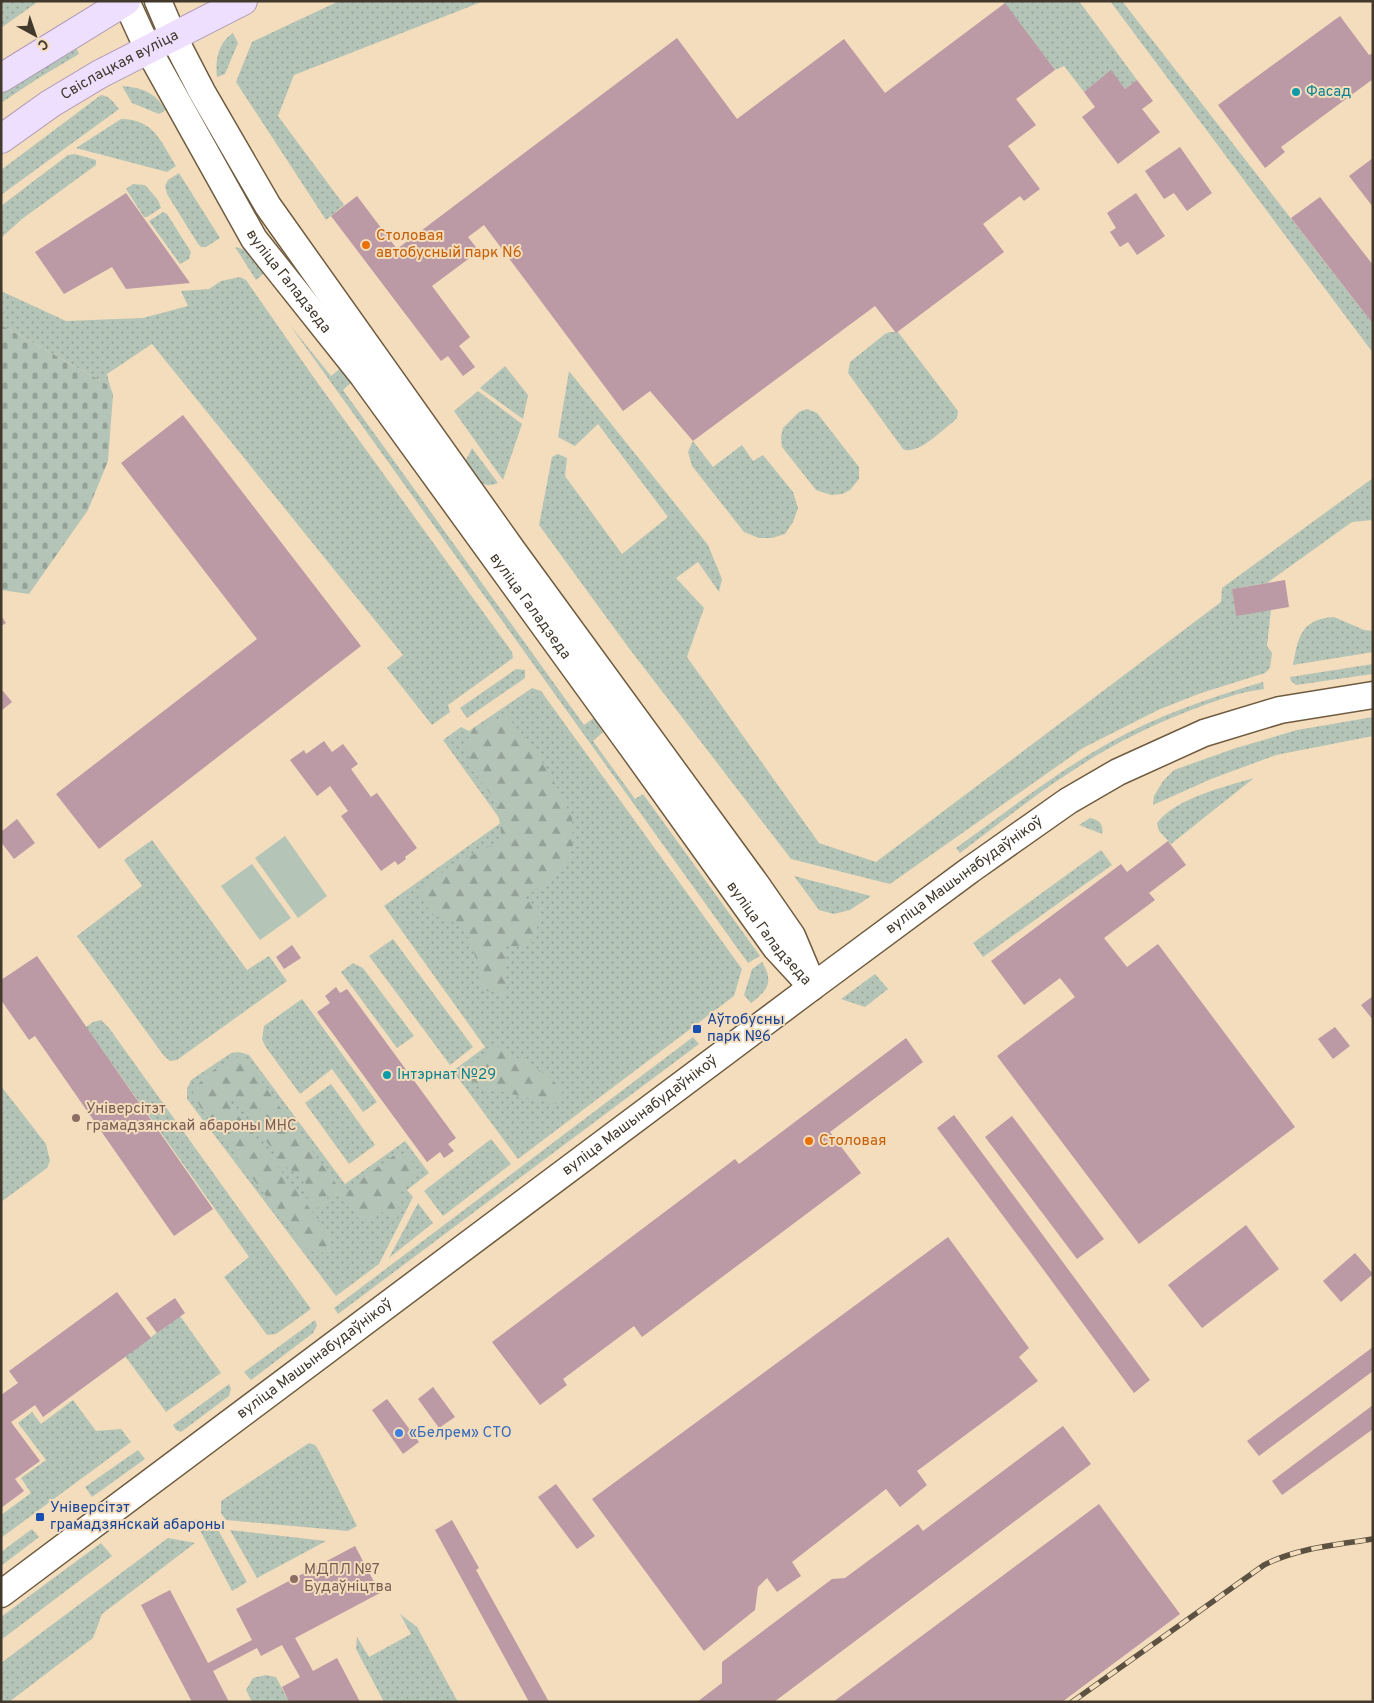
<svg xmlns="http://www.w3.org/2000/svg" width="1374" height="1703" font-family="Overpass,sans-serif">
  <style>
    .grass { fill: url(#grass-dots) }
    .forest { fill: url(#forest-firs) }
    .cemetery { fill: url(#cemetery-stones) }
    .garden { fill: #b4c5b8 }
    .building { fill: #bb99a5 }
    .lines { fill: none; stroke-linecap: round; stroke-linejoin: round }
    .secondary-casing { stroke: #6f5c40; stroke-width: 29 }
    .primary-casing { stroke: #ac97b4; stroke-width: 30 }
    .secondary { stroke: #fff; stroke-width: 26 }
    .primary { stroke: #efdffe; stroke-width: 28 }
    .rail-casing { stroke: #5d5242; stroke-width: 5.5 }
    .rail { stroke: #f3ddbd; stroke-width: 4; stroke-dasharray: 11; stroke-linecap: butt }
    .culture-dot { fill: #0f9aa8; stroke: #f3ddbd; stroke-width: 2 }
    .food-dot { fill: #e8710a; stroke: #f3ddbd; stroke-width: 2 }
    .transit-dot { fill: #1a4fb4; stroke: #f3ddbd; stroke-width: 2 }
    .education-dot { fill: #8d6e63; stroke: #f3ddbd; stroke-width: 2 }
    .shop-dot { fill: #3f7fe0; stroke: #f3ddbd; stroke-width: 2 }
    .labels { text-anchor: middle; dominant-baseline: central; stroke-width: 4; stroke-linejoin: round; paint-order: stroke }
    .street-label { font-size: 15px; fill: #42392c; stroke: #f3ddbd }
    .culture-label { font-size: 15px; fill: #0d838f; stroke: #f3ddbd; text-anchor: start }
    .food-label { font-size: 15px; fill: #c56008; stroke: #f3ddbd; text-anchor: start }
    .transit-label { font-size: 15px; fill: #164399; stroke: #f3ddbd; text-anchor: start }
    .education-label { font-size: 15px; fill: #785e54; stroke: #f3ddbd; text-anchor: start }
    .shop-label { font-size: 15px; fill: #366cbe; stroke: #f3ddbd; text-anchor: start }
  </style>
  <defs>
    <pattern id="grass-dots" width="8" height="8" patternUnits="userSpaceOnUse" patternTransform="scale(1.25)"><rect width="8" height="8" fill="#b4c5b8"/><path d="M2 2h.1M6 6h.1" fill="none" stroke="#94a196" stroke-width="1.8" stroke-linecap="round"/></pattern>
    <pattern id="forest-firs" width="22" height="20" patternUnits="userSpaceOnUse" patternTransform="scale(1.25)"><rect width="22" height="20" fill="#b4c5b8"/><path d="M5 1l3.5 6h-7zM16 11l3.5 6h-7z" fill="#94a196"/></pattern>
    <pattern id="cemetery-stones" width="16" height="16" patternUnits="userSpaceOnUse" patternTransform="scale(1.25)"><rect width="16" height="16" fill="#b4c5b8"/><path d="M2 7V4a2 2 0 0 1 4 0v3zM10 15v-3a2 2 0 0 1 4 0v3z" fill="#94a196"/></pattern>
  </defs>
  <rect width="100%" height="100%" fill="#f3ddbd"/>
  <g class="grass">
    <polygon points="1,1 39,1 1,28"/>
    <polygon points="339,1 484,1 294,75 278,116 344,205 326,220 236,82 252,42"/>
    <polygon points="1003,1 1079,1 1137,80 1125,89 1111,71 1084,92 1064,66 1055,70"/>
    <polygon points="1110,1 1122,1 1373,324 1373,353"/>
    <path d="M233 33 238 43 225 74 217 77C215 60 218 43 233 33Z"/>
    <polygon points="75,45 79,54 37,79 1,103 1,92"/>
    <path d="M122 86C143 88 154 92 166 110L159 114 132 103Z"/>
    <path d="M101 95C110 96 114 103 119 109L1 195V170Z"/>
    <path d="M121 119C154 119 161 142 176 166L167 172 76 148Z"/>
    <polygon points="75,154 96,160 96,165 22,219 1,238 1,206 68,155"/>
    <polygon points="179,173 220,238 206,247 201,247 198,244 167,194 165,186 168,180"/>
    <polygon points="133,184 145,185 158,200 161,208 147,217 144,217 126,189"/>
    <polygon points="163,212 167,214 191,252 189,259 180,264 149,221"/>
    <polygon points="235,247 246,250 268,270 256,280"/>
    <polygon points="240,277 246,280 312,375 512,652 513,658 448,705 450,712 432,725 387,668 403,655 152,344 107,374 110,386 1,325 1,291 66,321 143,318 188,306 181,291 209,289 221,281"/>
    <polygon points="289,324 331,376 342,367 353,381 343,390 584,725 594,718 603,732 593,741 635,799 643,794 760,956 748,963"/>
    <path d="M890 332H898L958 411 957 418 953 422C941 431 917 456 903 449L848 373 850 362 885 334Z"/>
    <polygon points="505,366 528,395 523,419 480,388"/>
    <polygon points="569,371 708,545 722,579 719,592 698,562 676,578 704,608 687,657 819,843 876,862 1221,602 1222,588 1373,478 1373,520 1352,522 1267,583 1232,589 1236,615 1271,610 1267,646 1272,653 1270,668 1265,673 1201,693 1158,710 1083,748 890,884 791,859 628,647 539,525 552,457 558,454 567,458 565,476 622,554 668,517 598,424 575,446 558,437"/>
    <polygon points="478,391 522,424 503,480 454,411"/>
    <polygon points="807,409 817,413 859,467 859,479 850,490 842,494 831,495 816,490 782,447 781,437 783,428 799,412"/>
    <polygon points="693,441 713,467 742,445 753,461 763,455 793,492 798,508 793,522 785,534 772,538 759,538 744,532 692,466 688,452"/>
    <path d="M472 448 498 483C481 490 474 477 464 464Z"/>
    <path d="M1334 617 1364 630 1373 631V652L1293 665C1298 637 1301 619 1334 617Z"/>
    <polygon points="1373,664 1373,674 1296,685 1291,681 1290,677"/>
    <polygon points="516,669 525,670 525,678 467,718 460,708"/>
    <path d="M1263 682 1264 689C1239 692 1215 701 1191 710 1155 724 1119 741 1086 762 1042 789 1001 822 960 853L956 848C1006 812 1054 774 1107 744 1156 716 1209 698 1263 682Z"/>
    <polygon points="532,688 541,691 742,969 734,996 518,1159 453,1071 485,1047 384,906 502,822 443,740 461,727 469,731"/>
    <polygon points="1373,717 1373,736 1276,755 1211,779 1153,805 1154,796 1163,781 1174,770 1233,749 1297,730"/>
    <path d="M1254 778 1171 844 1159 831 1157 823C1176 798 1224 787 1254 778Z"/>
    <path d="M1090 818C1099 820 1104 824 1102 834L1079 825Z"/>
    <polygon points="152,840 247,970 269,956 287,981 177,1060 170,1061 164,1056 77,936 142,886 124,860"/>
    <polygon points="1101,850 1112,865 983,957 973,943"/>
    <polygon points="794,876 871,896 850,910 834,914 819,910"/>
    <polygon points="393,939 473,1047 450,1065 369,956"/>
    <path d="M762 962C774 982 768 990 751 1003L744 995 752 969Z"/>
    <polygon points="353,963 363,968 414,1036 397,1048 341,972"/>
    <polygon points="875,974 888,989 865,1007 841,999"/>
    <polygon points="302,999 377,1102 363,1112 332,1069 300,1094 265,1046 262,1039 264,1026"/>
    <polygon points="101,1020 109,1028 311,1309 276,1334 267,1335 224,1277 249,1257 86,1027 93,1022"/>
    <polygon points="693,1037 699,1044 338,1314 334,1308"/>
    <polygon points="239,1052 249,1055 345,1184 405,1141 429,1173 407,1190 413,1197 379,1264 336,1296 187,1099 187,1089 191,1080 231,1053"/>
    <polygon points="331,1084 375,1145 349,1164 305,1103"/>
    <polygon points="1,1086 46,1144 50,1161 47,1168 1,1202"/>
    <polygon points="491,1139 511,1164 443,1216 424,1191"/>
    <polygon points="418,1203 433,1223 389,1258"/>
    <polygon points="180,1316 221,1373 166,1412 125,1356"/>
    <polygon points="315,1320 317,1326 313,1333 251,1380 244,1372"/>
    <polygon points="229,1384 231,1389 229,1396 181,1432 176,1430 173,1425"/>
    <polygon points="73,1400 96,1431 121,1429 131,1442 1,1538 1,1515 31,1493 21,1478 46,1460 18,1423 32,1412 41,1424"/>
    <polygon points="309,1443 315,1445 319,1451 357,1526 348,1531 226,1520 221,1513 221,1501"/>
    <polygon points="138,1450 145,1459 92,1497 85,1487"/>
    <polygon points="194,1519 217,1528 247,1582 232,1591"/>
    <polygon points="32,1529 39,1537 1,1566 1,1552"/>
    <polygon points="230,1530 326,1541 257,1578"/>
    <polygon points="168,1538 195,1543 102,1614 93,1638 9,1702 1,1702 1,1663"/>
    <polygon points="101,1543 112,1556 1,1640 1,1617"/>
    <polygon points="400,1614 417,1627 458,1702 384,1702 356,1649 357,1637 369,1657 411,1634"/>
    <polygon points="266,1675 276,1677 289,1702 252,1702 246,1690 253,1678"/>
  </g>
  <g class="forest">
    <polygon points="507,716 536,752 557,787 572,818 573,848 563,871 524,898 540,909 535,941 523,947 506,946 506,995 483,990 477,961 463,925 432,915 419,892 450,866 502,840 497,803 471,768 466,743 474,727"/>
    <path d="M496 1046C522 1063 542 1066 563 1091L555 1104 485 1088 471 1080 470 1064Z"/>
    <path d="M239 1057 249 1065 337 1185 347 1190 393 1156 407 1153 418 1173 400 1191 397 1219 379 1211 367 1220 358 1218C350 1205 345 1195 328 1195L325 1206 316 1208 308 1199 305 1181 298 1174 283 1165 235 1096 227 1101 331 1236V1254L309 1250 299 1241 200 1107 193 1092C203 1075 220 1064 239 1057Z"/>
  </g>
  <polygon class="cemetery" points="1,325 110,386 113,395 108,461 88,510 29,594 1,590"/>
  <g class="garden">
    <polygon points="285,836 327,896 298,918 255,858"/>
    <polygon points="252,864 291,918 260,940 221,886"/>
  </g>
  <g class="building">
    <polygon points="1005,3 1055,70 1016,99 1036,125 1008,146 1040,189 1024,201 1020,196 983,224 1004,252 896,333 875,306 693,441 650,391 623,411 484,225 468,237 479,251 432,286 470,337 459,346 475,367 463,376 448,356 441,361 331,216 357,196 397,249 677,38 737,119 844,39 885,93"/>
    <polygon points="1340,16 1369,55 1373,53 1373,79 1281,147 1285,152 1265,168 1218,105"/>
    <polygon points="1111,70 1125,89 1137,80 1153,101 1142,109 1160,132 1118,164 1082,117 1095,107 1084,92"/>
    <polygon points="1180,147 1212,193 1187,211 1174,193 1164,199 1145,171"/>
    <polygon points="1373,158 1373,207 1349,176"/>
    <polygon points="126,193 190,283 126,289 112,267 64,294 35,252"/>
    <polygon points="1136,193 1165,236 1137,255 1128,242 1120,247 1110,232 1116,228 1107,213"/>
    <polygon points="1320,197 1373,265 1373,324 1291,218"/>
    <polygon points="183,415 361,646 99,849 56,794 257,639 121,463"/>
    <polygon points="1285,580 1289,607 1236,616 1232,589"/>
    <polygon points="1,616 6,623 1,626"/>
    <polygon points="3,691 12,702 1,711 1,692"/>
    <polygon points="324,741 332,752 343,744 358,764 351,769 371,797 377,793 417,848 405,857 406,859 398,865 395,861 381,871 341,816 348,811 330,786 317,796 290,760 304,750 306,754"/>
    <polygon points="17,819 35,843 14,859 1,842 1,832"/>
    <polygon points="1168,841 1186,865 1149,893 1155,900 1104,938 1127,967 1158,944 1295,1127 1139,1244 997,1056 1075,997 1060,978 1024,1005 991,961 1121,864 1127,872"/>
    <polygon points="292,945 301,958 284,969 276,957"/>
    <polygon points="37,956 213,1209 174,1236 35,1036 29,1040 1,1000 1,980"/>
    <polygon points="336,987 340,993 347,989 456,1138 448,1144 454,1151 444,1158 440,1152 427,1162 317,1012 330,1003 325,996"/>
    <polygon points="1373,996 1373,1020 1361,1005"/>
    <polygon points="1335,1027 1350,1046 1333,1059 1318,1039"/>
    <polygon points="906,1038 923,1062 830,1132 861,1173 642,1337 634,1326 563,1379 567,1385 540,1405 492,1342 735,1159 739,1164"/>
    <polygon points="954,1115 1150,1380 1134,1393 1040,1265 937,1128"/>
    <polygon points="1012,1116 1104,1239 1077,1259 985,1137"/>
    <polygon points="1246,1225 1279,1269 1202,1328 1168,1285"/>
    <polygon points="948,1237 1029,1348 1019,1357 1038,1381 917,1471 927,1485 900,1507 886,1489 792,1562 801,1576 777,1592 767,1578 758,1587 755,1610 704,1651 592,1499"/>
    <polygon points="1355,1253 1373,1274 1341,1302 1323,1281"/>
    <polygon points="117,1292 151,1338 43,1417 35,1405 11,1422 40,1461 15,1479 24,1491 1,1508 1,1395 18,1383 9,1371"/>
    <polygon points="175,1298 185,1313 157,1333 146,1318"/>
    <polygon points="1373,1347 1373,1371 1259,1456 1247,1441"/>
    <polygon points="433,1387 455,1417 439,1428 418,1399"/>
    <polygon points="387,1399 419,1442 403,1454 372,1410"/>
    <polygon points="1373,1405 1373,1429 1282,1495 1272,1481"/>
    <polygon points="1063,1426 1091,1464 774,1702 697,1702 722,1683 722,1662 832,1579 845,1578 918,1524 923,1531"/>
    <polygon points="556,1484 595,1536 577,1549 538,1497"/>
    <polygon points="1099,1504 1180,1614 1062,1702 833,1702"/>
    <polygon points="452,1520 479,1568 476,1570 549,1702 529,1702 435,1530"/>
    <polygon points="355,1546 380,1593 295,1638 313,1671 337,1658 360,1702 289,1702 282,1687 300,1677 282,1645 261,1656 257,1648 213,1671 229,1702 192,1702 141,1605 170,1590 208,1663 252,1640 236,1609"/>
  </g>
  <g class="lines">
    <defs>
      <g id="secondary">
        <path id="s1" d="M126 1 148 49 254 239 363 376 632 747 776 948 812 987"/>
        <polyline points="158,1 173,36 202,92 268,206 513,551 756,884 792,936 808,974"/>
        <path id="s2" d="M1 1594 812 987 970 870 1068 801 1118 772 1204 733 1280 710 1373 695"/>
      </g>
      <g id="primary">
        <polyline points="1,78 126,1"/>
        <path id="s3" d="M1 139 50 104 100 74 243 1"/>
      </g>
    </defs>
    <use href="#secondary" class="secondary-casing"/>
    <use href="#primary" class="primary-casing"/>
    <use href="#secondary" class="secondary"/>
    <use href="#primary" class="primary"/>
    <defs>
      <path id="rail" d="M1072 1702 1264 1565C1297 1548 1336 1545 1373 1539"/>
    </defs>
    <use href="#rail" class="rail-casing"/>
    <use href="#rail" class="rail"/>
  </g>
  <g class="culture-dot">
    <circle cx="1296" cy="92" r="5"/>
    <circle cx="387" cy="1075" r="5"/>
  </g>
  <g class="food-dot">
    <circle cx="366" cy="245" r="5"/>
    <circle cx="809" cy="1141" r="5"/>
  </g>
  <g class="transit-dot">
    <rect x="692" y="1024" width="10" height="10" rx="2.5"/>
    <rect x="35" y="1512" width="10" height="10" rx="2.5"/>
  </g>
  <g class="education-dot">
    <circle cx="76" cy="1118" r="5"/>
    <circle cx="294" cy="1579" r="5"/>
  </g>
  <circle class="shop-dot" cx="399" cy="1433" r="5"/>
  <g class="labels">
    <g class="street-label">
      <text stroke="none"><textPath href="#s3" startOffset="140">Свіслацкая вуліца</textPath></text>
      <text stroke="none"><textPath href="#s1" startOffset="325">вуліца Галадзеда</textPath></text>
      <text stroke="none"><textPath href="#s1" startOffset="730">вуліца Галадзеда</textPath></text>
      <text stroke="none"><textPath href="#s2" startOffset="1202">вуліца Машынабудаўнікоў</textPath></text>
      <text stroke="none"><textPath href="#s1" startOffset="1135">вуліца Галадзеда</textPath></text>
      <text stroke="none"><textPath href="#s2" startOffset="798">вуліца Машынабудаўнікоў</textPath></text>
      <text stroke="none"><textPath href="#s2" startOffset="392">вуліца Машынабудаўнікоў</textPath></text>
    </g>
    <g class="culture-label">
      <text x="1306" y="92">Фасад</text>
      <text x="397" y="1075">Інтэрнат №29</text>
    </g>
    <g class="food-label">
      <text x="376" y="236">Столовая<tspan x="376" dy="17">автобусный парк N6</tspan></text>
      <text x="819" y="1141">Столовая</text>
    </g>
    <g class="transit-label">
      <text x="707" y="1020">Аўтобусны<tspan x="707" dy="17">парк №6</tspan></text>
      <text x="50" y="1508">Універсітэт<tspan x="50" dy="17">грамадзянскай абароны</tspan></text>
    </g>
    <g class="education-label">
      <text x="86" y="1109">Універсітэт<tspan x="86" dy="17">грамадзянскай абароны МНС</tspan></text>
      <text x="304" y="1570">МДПЛ №7<tspan x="304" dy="17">Будаўніцтва</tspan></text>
    </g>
    <g class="shop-label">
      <text x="409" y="1433">«Белрем» СТО</text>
    </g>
  </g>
  <rect width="1374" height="1703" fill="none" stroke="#42392c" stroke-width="5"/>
  <g transform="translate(35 35) rotate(140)" stroke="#f3ddbd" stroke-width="4" paint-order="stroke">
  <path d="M0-4L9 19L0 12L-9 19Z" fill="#42392c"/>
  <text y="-8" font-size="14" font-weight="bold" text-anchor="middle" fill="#42392c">С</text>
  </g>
</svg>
